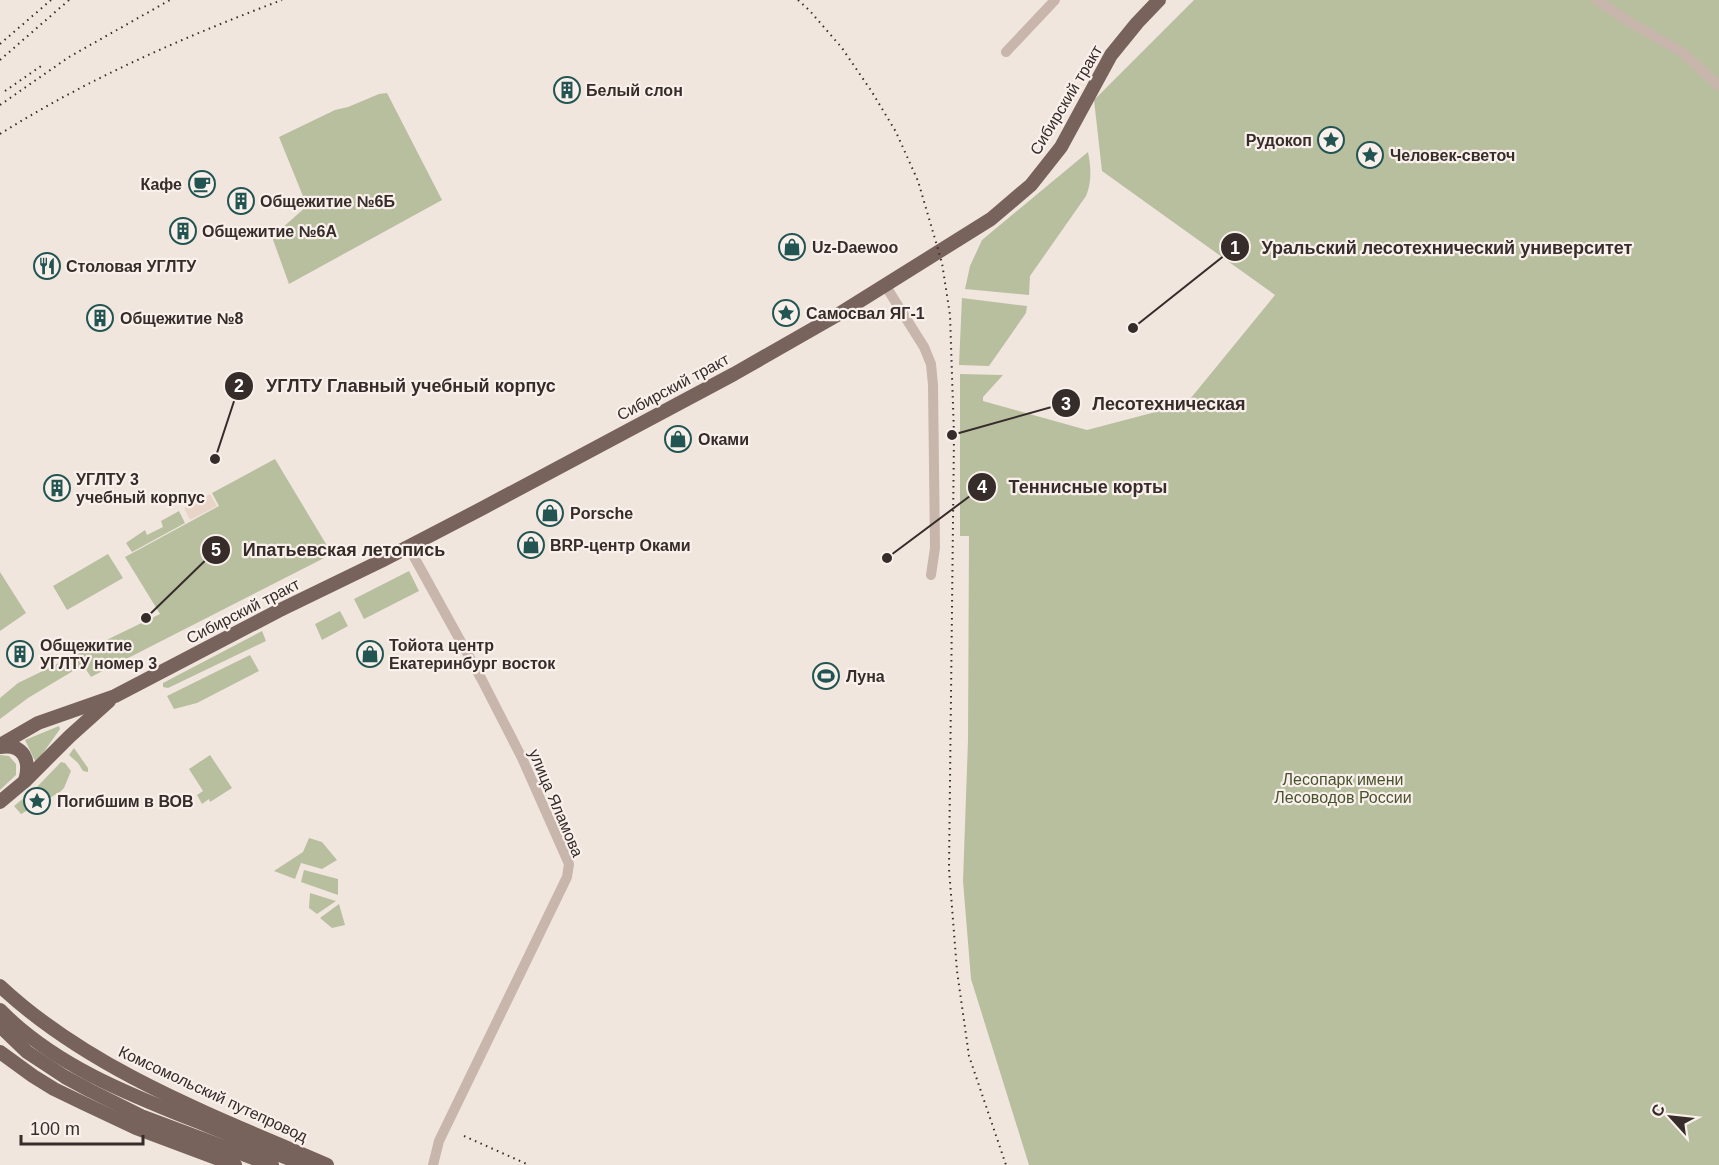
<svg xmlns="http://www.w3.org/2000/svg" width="1719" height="1165" font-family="Arial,sans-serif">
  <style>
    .green { fill: #b8bf9f }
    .plaza { fill: #e8d5c7 }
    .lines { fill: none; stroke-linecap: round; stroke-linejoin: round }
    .minor { stroke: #c8b5ab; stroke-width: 10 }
    .major { stroke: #77625c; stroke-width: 14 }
    .rail { stroke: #362c2a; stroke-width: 2; stroke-dasharray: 1.5 4.5; stroke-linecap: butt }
    .labels { text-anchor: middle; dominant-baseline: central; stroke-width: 4.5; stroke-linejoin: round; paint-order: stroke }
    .poi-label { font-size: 16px; font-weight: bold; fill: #362c2a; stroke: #f9f0eb; text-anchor: start }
    .street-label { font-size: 16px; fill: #362c2a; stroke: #f9f0eb }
    .park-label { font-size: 16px; fill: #4a532f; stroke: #f9f0eb }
    .leader { fill: none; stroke: #362c2a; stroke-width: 2 }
    .callout-dot { fill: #362c2a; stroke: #f9f0eb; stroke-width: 2 }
    .mark-label { font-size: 18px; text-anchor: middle; font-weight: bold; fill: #fff }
    .callout-label { font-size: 18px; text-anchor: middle; font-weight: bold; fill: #362c2a; stroke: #f9f0eb; stroke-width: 4.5; stroke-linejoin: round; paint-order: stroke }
  </style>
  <rect width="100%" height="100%" fill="#f1e6de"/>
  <g class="green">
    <polygon points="1194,0 1719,0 1719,1165 1029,1165 971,979 963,881 968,740 969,536 960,536 960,374 1003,375 983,397 983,401 1087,430 1186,404 1275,295 1102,171 1094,100"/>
    <polygon points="387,93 442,200 289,284 272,237 307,206 279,137 335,110 348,107 379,94"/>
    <path d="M1088 152C1091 167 1092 182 1086 196L1030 276 1029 295 965 289 970 266 982 240Z"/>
    <polygon points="962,298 1027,306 1026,313 989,366 959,365"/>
    <polygon points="275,459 332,554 91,677 83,665 28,698 0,719 0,698 18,683 160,614 125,557 219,506 212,493"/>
    <polygon points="179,511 185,523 132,552 126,543 145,530 147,535 163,527 161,521"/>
    <polygon points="108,554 123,578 67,610 53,586"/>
    <polygon points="409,571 419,591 364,619 354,599"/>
    <polygon points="0,572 26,613 0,631"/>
    <polygon points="340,611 348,626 322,640 315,624"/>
    <polygon points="262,631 266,641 168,688 163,687 163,683"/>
    <polygon points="250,655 259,671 197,703 174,709 167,696"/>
    <polygon points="59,726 60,729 36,763 25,740"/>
    <polygon points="74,748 88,768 88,772 83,771 78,763 69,755"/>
    <polygon points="0,755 9,756 16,764 16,775 0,790"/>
    <polygon points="210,755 232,788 210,802 209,799 202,804 197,795 203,791 189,769"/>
    <polygon points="61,762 65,763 71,771 64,788 60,792 21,814 14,806 35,789"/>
    <polygon points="309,838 322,842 337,860 322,869 301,863 295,879 274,871 303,852"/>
    <polygon points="304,870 338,879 338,895 301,882"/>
    <polygon points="310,893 336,901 317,914 309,908"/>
    <polygon points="339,904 345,925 332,928 320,918"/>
  </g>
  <polygon class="plaza" points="210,494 217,506 190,520 184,508"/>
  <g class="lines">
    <g class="minor">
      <polyline points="1597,0 1631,23 1682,52 1719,86"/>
      <polyline points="1006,52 1055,0"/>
      <polyline points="885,285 924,347 931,364 933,385 935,548 931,575"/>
      <polyline points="408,546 482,680 522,758 569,864 567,877 439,1141 433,1165"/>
    </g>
    <g class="major">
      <polyline points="0,745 38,723 115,696 278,611 381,561 481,509 734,374 839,314 991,219 1031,185 1061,147 1111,55 1137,23 1159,0"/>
      <path d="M0 747C24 743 31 761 25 781"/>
      <polyline points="0,802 25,781 70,736 109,701"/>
      <path d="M0 986C91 1071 214 1116 327 1165"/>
      <path d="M0 1010C56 1067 133 1096 206 1125 238 1138 271 1152 303 1164"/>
      <polyline points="0,1026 27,1052 65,1077 89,1090 141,1116 272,1165"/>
      <polyline points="0,1052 33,1076 54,1089 83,1103 136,1128 235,1165"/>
    </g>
    <g class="rail">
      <polyline points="798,0 810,11 842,48 872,92 896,132 918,181 942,263 950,315 954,435 949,869 957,971 969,1056 1006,1165"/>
      <polyline points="0,44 51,0"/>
      <polyline points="0,60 69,0"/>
      <polyline points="5,91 44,64"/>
      <polyline points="0,105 69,57 170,0"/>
      <path d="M0 134C89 78 184 37 282 0"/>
      <polyline points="464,1136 529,1165"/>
    </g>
  </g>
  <defs>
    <symbol id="building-ring" viewBox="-11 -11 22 22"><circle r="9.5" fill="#f9f0eb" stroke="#225552" stroke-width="1.5"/><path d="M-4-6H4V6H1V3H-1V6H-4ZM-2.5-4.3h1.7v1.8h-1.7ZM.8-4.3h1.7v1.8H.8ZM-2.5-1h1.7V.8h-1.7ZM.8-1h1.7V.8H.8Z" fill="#225552"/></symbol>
    <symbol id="sight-ring" viewBox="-11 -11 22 22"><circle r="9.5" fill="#f9f0eb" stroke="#225552" stroke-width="1.5"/><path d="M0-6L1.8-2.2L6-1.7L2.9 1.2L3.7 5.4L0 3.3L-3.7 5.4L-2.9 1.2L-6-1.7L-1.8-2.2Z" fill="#225552"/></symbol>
    <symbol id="cafe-ring" viewBox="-11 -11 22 22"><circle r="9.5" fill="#f9f0eb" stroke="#225552" stroke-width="1.5"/><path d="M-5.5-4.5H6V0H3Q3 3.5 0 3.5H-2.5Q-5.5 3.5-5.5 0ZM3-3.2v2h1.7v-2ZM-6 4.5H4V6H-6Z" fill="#225552"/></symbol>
    <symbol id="shop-ring" viewBox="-11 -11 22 22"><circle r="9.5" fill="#f9f0eb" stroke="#225552" stroke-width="1.5"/><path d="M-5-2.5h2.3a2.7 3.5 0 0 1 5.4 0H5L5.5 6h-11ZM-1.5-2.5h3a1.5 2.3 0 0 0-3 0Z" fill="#225552"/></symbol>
    <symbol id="restaurant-ring" viewBox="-11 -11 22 22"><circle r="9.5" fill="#f9f0eb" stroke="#225552" stroke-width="1.5"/><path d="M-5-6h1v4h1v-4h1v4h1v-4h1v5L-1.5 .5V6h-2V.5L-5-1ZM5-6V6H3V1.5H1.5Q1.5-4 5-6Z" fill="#225552"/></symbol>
    <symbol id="stadium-ring" viewBox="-11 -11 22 22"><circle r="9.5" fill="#f9f0eb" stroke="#225552" stroke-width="1.5"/><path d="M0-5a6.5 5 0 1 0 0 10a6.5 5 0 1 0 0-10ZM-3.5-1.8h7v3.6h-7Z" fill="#225552"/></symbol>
  </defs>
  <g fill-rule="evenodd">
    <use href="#building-ring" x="552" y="75" width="30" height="30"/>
    <use href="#sight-ring" x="1316" y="125" width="30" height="30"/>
    <use href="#sight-ring" x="1355" y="140" width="30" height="30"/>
    <use href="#cafe-ring" x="187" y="169" width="30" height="30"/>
    <use href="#building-ring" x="226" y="186" width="30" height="30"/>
    <use href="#building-ring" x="168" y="216" width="30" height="30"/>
    <use href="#shop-ring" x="777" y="232" width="30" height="30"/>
    <use href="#restaurant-ring" x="32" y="251" width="30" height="30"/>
    <use href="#sight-ring" x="771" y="298" width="30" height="30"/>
    <use href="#building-ring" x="85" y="303" width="30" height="30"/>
    <use href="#shop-ring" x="663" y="424" width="30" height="30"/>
    <use href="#building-ring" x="42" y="473" width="30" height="30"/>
    <use href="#shop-ring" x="535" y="498" width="30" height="30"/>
    <use href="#shop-ring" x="516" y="530" width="30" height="30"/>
    <use href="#building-ring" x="5" y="639" width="30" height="30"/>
    <use href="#shop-ring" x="355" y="639" width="30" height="30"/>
    <use href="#stadium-ring" x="811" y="661" width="30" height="30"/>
    <use href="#sight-ring" x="22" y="786" width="30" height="30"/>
  </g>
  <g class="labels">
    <g class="poi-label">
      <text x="586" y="90">Белый слон</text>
      <text x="1312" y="140" text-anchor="end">Рудокоп</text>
      <text x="1390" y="155">Человек-светоч</text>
      <text x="182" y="184" text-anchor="end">Кафе</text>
      <text x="260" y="201">Общежитие №6Б</text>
      <text x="202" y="231">Общежитие №6А</text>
      <text x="812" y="247">Uz-Daewoo</text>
      <text x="66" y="266">Столовая УГЛТУ</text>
      <text x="806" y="313">Самосвал ЯГ-1</text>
      <text x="120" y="318">Общежитие №8</text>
      <text x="698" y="439">Оками</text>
      <text x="76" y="479">УГЛТУ 3<tspan x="76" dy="18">учебный корпус</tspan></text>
      <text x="570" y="513">Porsche</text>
      <text x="550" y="545">BRP-центр Оками</text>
      <text x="40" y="645">Общежитие<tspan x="40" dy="18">УГЛТУ номер 3</tspan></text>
      <text x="389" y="645">Тойота центр<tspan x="389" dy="18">Екатеринбург восток</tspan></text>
      <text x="846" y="676">Луна</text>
      <text x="57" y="801">Погибшим в ВОВ</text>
    </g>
    <g class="street-label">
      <text transform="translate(1066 100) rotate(-59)">Сибирский тракт</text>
      <text transform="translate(673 387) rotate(-28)">Сибирский тракт</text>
      <text transform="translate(243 611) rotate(-27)">Сибирский тракт</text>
      <text transform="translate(556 803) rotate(67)">улица Яламова</text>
      <text transform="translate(213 1094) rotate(25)">Комсомольский путепровод</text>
    </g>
    <g class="park-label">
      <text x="1343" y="779">Лесопарк имени<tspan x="1343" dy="18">Лесоводов России</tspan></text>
    </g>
  </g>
  <path class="leader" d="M1133 328L1235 247M215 459L239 386M952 435L1066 403M887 558L982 487M146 618L216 550"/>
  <g class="callout-dot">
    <circle cx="1133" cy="328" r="6"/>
    <circle cx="215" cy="459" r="6"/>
    <circle cx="952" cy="435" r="6"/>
    <circle cx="887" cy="558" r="6"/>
    <circle cx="146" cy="618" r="6"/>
    <circle cx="1235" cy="247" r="15"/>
    <circle cx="239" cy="386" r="15"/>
    <circle cx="1066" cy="403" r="15"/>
    <circle cx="982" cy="487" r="15"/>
    <circle cx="216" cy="550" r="15"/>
  </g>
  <g class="mark-label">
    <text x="1235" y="254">1</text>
    <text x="239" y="392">2</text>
    <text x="1066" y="410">3</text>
    <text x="982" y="493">4</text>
    <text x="216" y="556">5</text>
  </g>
  <g class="callout-label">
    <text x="1447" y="254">Уральский лесотехнический университет</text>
    <text x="411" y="392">УГЛТУ Главный учебный корпус</text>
    <text x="1169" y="410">Лесотехническая</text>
    <text x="1088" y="493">Теннисные корты</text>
    <text x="344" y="556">Ипатьевская летопись</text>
  </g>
  <g transform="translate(1671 1117) rotate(297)" stroke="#f9f0eb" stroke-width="4.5" paint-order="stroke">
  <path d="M0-4.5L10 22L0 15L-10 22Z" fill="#362c2a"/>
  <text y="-9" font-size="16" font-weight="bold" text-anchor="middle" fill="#362c2a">С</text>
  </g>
  <path d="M21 1135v9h122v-9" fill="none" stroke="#362c2a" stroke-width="3"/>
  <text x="30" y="1135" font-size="18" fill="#362c2a" stroke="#f9f0eb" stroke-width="4.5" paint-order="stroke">100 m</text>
</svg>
